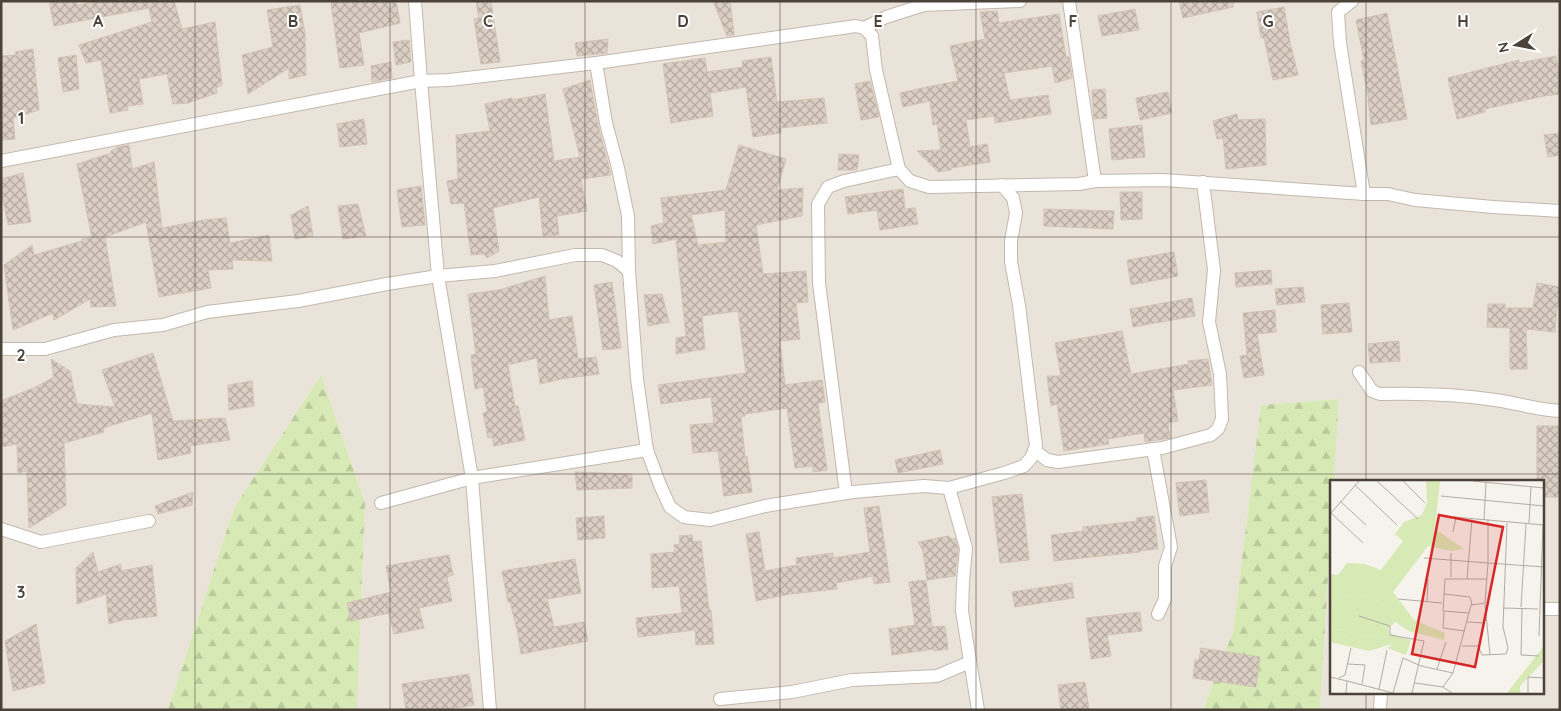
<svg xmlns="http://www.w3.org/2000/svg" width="1561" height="711" font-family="Quicksand,sans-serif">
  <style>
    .residential { fill: #eae3da }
    .forest { fill: url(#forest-firs) }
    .building { fill: url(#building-cross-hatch); stroke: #d3c3b4; fill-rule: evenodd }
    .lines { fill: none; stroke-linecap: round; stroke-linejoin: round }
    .minor-casing { stroke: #c2b8ae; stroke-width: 14 }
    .minor { stroke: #fff; stroke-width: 12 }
    .grid { fill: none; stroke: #4b4239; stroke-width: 1; stroke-opacity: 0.55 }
    .inset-road { fill: none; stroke: #b2aca4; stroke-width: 1 }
    .view { fill: #d62828; fill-opacity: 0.15; stroke: #d62828; stroke-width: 2.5 }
    .inset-edge { fill: none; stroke: #4b4239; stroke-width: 2.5 }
    .grid-label { font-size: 16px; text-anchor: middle; font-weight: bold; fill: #4b4239; stroke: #fff; stroke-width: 4; stroke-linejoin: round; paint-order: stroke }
  </style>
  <defs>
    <pattern id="forest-firs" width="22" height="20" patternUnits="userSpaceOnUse" patternTransform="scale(1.25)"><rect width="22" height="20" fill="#d7eab5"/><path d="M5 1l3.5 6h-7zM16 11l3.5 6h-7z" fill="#baca9c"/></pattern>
    <pattern id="building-cross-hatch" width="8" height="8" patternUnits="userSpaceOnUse" patternTransform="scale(1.25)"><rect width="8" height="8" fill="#dbcfc4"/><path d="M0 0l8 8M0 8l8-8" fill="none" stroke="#b4aaa0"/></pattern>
  </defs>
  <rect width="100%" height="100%" fill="#f6f2ec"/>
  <polygon class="residential" points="1,1 1560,1 1560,710 1320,710 1331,528 1331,692 1542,692 1542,481 1334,481 1339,399 1261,405 1233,632 1203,710 357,710 365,503 321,375 234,508 168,710 1,710"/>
  <g class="forest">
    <polygon points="321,375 365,503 357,710 168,710 234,508"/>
    <polygon points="1339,399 1334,481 1331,481 1331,528 1320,710 1203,710 1233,632 1261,405"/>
  </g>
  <g class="building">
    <polygon points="49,1 76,1 77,5 99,1 174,1 182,29 215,22 222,85 216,88 217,93 188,103 173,104 167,74 139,79 143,104 127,106 128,110 110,113 101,60 86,63 79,45 152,22 149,8 54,26"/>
    <polygon points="340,1 396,1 400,23 359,33 364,65 340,68 331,3"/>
    <polygon points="476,1 491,1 500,62 481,64 474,19 479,18"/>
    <polygon points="713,1 730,1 734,35 727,36"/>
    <polygon points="1179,1 1233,1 1233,7 1183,18"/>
    <polygon points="300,5 305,34 306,75 289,79 289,68 248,94 242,55 273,47 267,10"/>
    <polygon points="1284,7 1290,42 1298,75 1273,80 1264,38 1261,38 1257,12"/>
    <polygon points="1135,9 1139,30 1102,36 1098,16"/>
    <polygon points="997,11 999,23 1059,14 1066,57 1069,57 1072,78 1055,83 1052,66 1004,73 1010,100 1048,95 1051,114 995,123 994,116 966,120 970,147 987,144 990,162 951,168 951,170 938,172 917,151 941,150 937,124 933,125 930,101 903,107 900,93 927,87 958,81 950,46 985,39 980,12"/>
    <polygon points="1387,13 1407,119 1371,125 1368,100 1369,100 1361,61 1364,60 1356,20"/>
    <polygon points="608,39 607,53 577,56 575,43"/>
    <polygon points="409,40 411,62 396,65 393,42"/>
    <polygon points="33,49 39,110 13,118 15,139 1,140 1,56 16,55 15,52"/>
    <polygon points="76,55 79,89 63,92 58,58"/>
    <polygon points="1556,56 1560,77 1560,94 1544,96 1485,109 1485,112 1457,119 1448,78 1519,60 1519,63"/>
    <polygon points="771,57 777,102 824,98 827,123 781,128 781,133 753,137 746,87 710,93 713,116 671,123 663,64 705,58 707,72 743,67 742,61"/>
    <polygon points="391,62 392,78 372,82 371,66"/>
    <polygon points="590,80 598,125 611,175 581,179 587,211 557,216 559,235 543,236 539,197 493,208 499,251 487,258 484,254 471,255 464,203 451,204 447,181 458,179 456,135 490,131 485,104 512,98 512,100 545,94 554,161 580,157 563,89"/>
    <polygon points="870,81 879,117 861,120 855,84"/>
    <polygon points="1105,89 1107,118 1094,119 1092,90"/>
    <polygon points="1168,92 1172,113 1140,120 1136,98"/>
    <polygon points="1237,114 1238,120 1265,119 1266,165 1226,169 1223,138 1217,139 1213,121"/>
    <polygon points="364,119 367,144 340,147 337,124"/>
    <polygon points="1142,125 1145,157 1112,160 1109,129"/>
    <polygon points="1560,133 1560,155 1548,157 1544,135"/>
    <polygon points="129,145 132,169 154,162 162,228 204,220 226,218 230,243 269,235 272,261 232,260 233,269 208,270 211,288 159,297 146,222 105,237 116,306 91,307 90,299 54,320 53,313 13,330 4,265 32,245 34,255 82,241 82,239 92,238 77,164 111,153 111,151 118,147"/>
    <path d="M739 145 786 159 777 190 803 188 802 216 756 225 763 274 806 271 808 302 796 303 800 339 780 341 785 385 822 380 825 402 818 403 827 470 813 472V466L795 468 787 408 745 414V416L741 417 745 457 747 456 752 492 724 496 718 451 693 453 690 425 714 423 711 397 661 404 658 385 746 373 738 311 702 316 705 349 676 354V338L686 336 676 239 653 244 651 226 664 223 661 198 726 190ZM725 210 726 242 698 245 691 215Z"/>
    <polygon points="839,154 859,155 857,170 838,170"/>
    <polygon points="23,173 31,222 8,225 1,190 1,179"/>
    <polygon points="421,186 425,225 402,227 397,190"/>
    <polygon points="903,189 905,209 915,208 918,224 880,230 877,210 848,214 845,197"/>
    <polygon points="1120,192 1142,192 1142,219 1121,220"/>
    <polygon points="358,204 366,236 343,239 338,206"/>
    <polygon points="308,206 313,236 295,239 291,215"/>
    <polygon points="1044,209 1114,211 1113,229 1044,226"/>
    <polygon points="1174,252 1178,276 1131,285 1127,260"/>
    <polygon points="1271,270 1272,284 1236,287 1235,273"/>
    <polygon points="545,276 549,320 572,316 578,359 596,357 599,374 561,379 540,384 537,358 508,365 515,406 518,406 525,440 494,446 492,437 488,438 483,413 487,412 483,387 475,389 471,355 476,354 468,294 499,290"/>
    <polygon points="612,282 621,348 603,350 594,285"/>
    <polygon points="1537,283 1560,287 1560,307 1557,307 1555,332 1526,329 1527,369 1510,369 1510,328 1487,327 1488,304 1505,304 1505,308 1533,308"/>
    <polygon points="1303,287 1305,302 1277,305 1275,289"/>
    <polygon points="662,294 669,322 648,326 644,295"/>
    <polygon points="1192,298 1195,316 1133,327 1130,309"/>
    <polygon points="1349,303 1352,332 1323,334 1321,305"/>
    <polygon points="1275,310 1276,332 1257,334 1264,375 1244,378 1240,356 1247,355 1243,313"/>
    <polygon points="1122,331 1131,374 1189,364 1188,361 1208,359 1212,385 1173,390 1178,421 1168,423 1170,438 1145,442 1144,433 1108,439 1109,444 1064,451 1057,404 1051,406 1047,376 1061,376 1055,343"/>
    <polygon points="1399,341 1400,361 1370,363 1368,344"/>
    <polygon points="153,353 173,421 225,418 230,440 190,446 191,453 158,460 152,413 103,428 104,432 64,443 66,505 29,528 27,471 18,473 17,444 1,447 1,401 36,387 54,377 51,359 70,371 77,404 115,407 102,370"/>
    <polygon points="252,381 254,406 229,410 228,385"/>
    <polygon points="1537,426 1560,426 1560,497 1542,497 1542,481 1537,481"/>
    <polygon points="940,450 943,464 898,473 895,460"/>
    <polygon points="575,472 632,474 632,488 577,490"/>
    <polygon points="1206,480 1209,512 1180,516 1176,483"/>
    <polygon points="193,492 192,505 158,514 155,506"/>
    <polygon points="1022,494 1029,560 1000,563 992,497"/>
    <polygon points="879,506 890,582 874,584 873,576 836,583 837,589 790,594 756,601 746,534 759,532 765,571 797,565 796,558 833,553 833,558 870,552 864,508"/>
    <polygon points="604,516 605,538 578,540 576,518"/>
    <polygon points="1154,516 1158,549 1139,551 1140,552 1054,561 1051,535 1084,531 1083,527 1137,521 1136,518"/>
    <polygon points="692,535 693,542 701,541 709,610 711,610 714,644 696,645 695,630 638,637 636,618 682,613 679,586 652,588 651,554 675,552 674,545 680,544 679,536"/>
    <polygon points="948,536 952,539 955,538 958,549 955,576 927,580 923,551 918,542"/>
    <polygon points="93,552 98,572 121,564 121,571 152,565 157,616 123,620 109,624 106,594 77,604 76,568"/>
    <polygon points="449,555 453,575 447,577 452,601 419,608 424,628 394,634 389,613 351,621 347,603 391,592 386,566"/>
    <polygon points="575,559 581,593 547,599 554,627 584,622 588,641 521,654 518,634 510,602 508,602 502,571"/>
    <polygon points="926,580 932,627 945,626 948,649 934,651 934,649 892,655 889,629 915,625 909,582"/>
    <polygon points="1072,583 1074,598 1015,607 1012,592"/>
    <polygon points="1140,612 1142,631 1107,635 1111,656 1091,659 1086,618"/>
    <polygon points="36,624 45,683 13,691 5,641"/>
    <polygon points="1201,648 1260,657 1256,687 1193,678 1195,660 1199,660"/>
    <polygon points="469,674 474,705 445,710 406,710 402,684"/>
    <polygon points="1085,682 1089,710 1061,710 1058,685"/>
  </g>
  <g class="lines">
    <defs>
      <g id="minor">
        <polyline points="415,1 421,81 449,80 596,63 856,26 864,28 872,36 876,70 899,169 910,181 929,187 1079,184 1095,181 1163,180 1364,194 1388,194 1415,200 1493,207 1560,211"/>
        <polyline points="1069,1 1095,181"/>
        <polyline points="1352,1 1338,12 1340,43 1364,194"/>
        <polyline points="864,28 886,17 924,5 1020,1"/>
        <polyline points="596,63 606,123 618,168 628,216 629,271 637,379 647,450 660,485 670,507 684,517 710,520 765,506 853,492 924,486 949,488 1004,473 1024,466 1031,458 1036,446 1019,305 1011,262 1011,241 1016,213 1013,198 1002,185"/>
        <polyline points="1,161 421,81 438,276 472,478 490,710"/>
        <polyline points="1,349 45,349 114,330 163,325 207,312 298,301 387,284 438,276 495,271 575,255 602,255 617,261 629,271"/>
        <path d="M1359 372 1372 391 1380 394C1419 393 1456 394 1495 400 1517 403 1538 410 1560 411"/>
        <polyline points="1153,449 1171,547 1165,566 1165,599 1158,614"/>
        <polyline points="1034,450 1047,460 1058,462 1162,448 1211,435 1218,429 1222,419 1220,374 1209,322 1214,270 1203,182"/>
        <polyline points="949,488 966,548 963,582 962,611 978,710"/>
        <polyline points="846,493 819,283 818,204 828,187 844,181 899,169"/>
        <polyline points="381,503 472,478 647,450"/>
        <polyline points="1,529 41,542 149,521"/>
        <polyline points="1542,609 1560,609"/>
        <polyline points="720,699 792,692 852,680 937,676 970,662"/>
        <polyline points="1380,710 1381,692"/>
      </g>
    </defs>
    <use href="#minor" class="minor-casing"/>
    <use href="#minor" class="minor"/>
  </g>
  <path class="grid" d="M195 1V710M390 1V710M585 1V710M780 1V710M976 1V710M1171 1V710M1366 1V481M1 237H1560M1 474H1560M1366 692V710"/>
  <g transform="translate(1330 480)">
    <rect width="214" height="214" fill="#f6f2ec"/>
    <path d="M35 114 53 125 65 142 58 149 60 154 81 160 76 175 57 168 62 165 52 159 0 148V124L11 118Z" fill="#d7eab5"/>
    <path d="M96 1H110L105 49 134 69 121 71 98 66 63 112 84 140 115 153 114 160 79 151 65 142 53 125 35 114 11 118 0 124V94L8 95 17 83 35 84 51 90 73 61 65 54 74 42 92 35 97 23ZM0 148 52 159 62 164 39 171 0 162ZM214 166V181L190 206V213H177Z" fill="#d7eab5"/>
    <path class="inset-road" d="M47 1 88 39M73 1 95 23M143 1 214 8M25 5 67 45M111 16 214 26M10 21 36 45M0 32 33 63M1 33 29 1M124 37 214 45M154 40 156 2M199 43 201 7M123 52 126 37M121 73V97M94 78 158 83V40M137 99 142 39M114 114 140 117 142 125M68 119 112 123M97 122 98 99M155 124 160 175M191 127 196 44M173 128 208 129M192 129 191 175 209 176M114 132 113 148 135 151M139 133 113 131 115 99H157M29 136 60 146V155L94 161 82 213M137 142 154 143M209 156 213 45M132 166H148L152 175 176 174 178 168 173 147 177 43M18 184 35 185 32 204M107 189 116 162M0 197 17 201 16 213M9 198 15 195 21 168M17 201 63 213M85 203 113 207 122 213M113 207 123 193 141 125 155 123 158 83 214 87M49 209 57 170M63 213 73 178 91 186 123 193M198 213V197L214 198"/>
    <path class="view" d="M109 35 173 47 145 187 82 174Z"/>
    <rect width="214" height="214" class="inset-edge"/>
  </g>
  <g class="grid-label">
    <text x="98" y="27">A</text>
    <text x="293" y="27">B</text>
    <text x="488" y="27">C</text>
    <text x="683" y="27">D</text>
    <text x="878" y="27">E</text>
    <text x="1073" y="27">F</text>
    <text x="1268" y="27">G</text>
    <text x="1463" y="27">H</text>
    <text x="21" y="124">1</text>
    <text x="21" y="361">2</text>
    <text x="21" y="598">3</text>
  </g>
  <rect width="1561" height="711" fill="none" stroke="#4b4239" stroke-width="5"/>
  <g transform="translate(1516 45) rotate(259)" stroke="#ffffff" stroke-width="4" paint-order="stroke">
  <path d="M0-4L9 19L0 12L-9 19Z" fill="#4b4239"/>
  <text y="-8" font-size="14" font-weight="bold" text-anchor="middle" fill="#4b4239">N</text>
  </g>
</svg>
